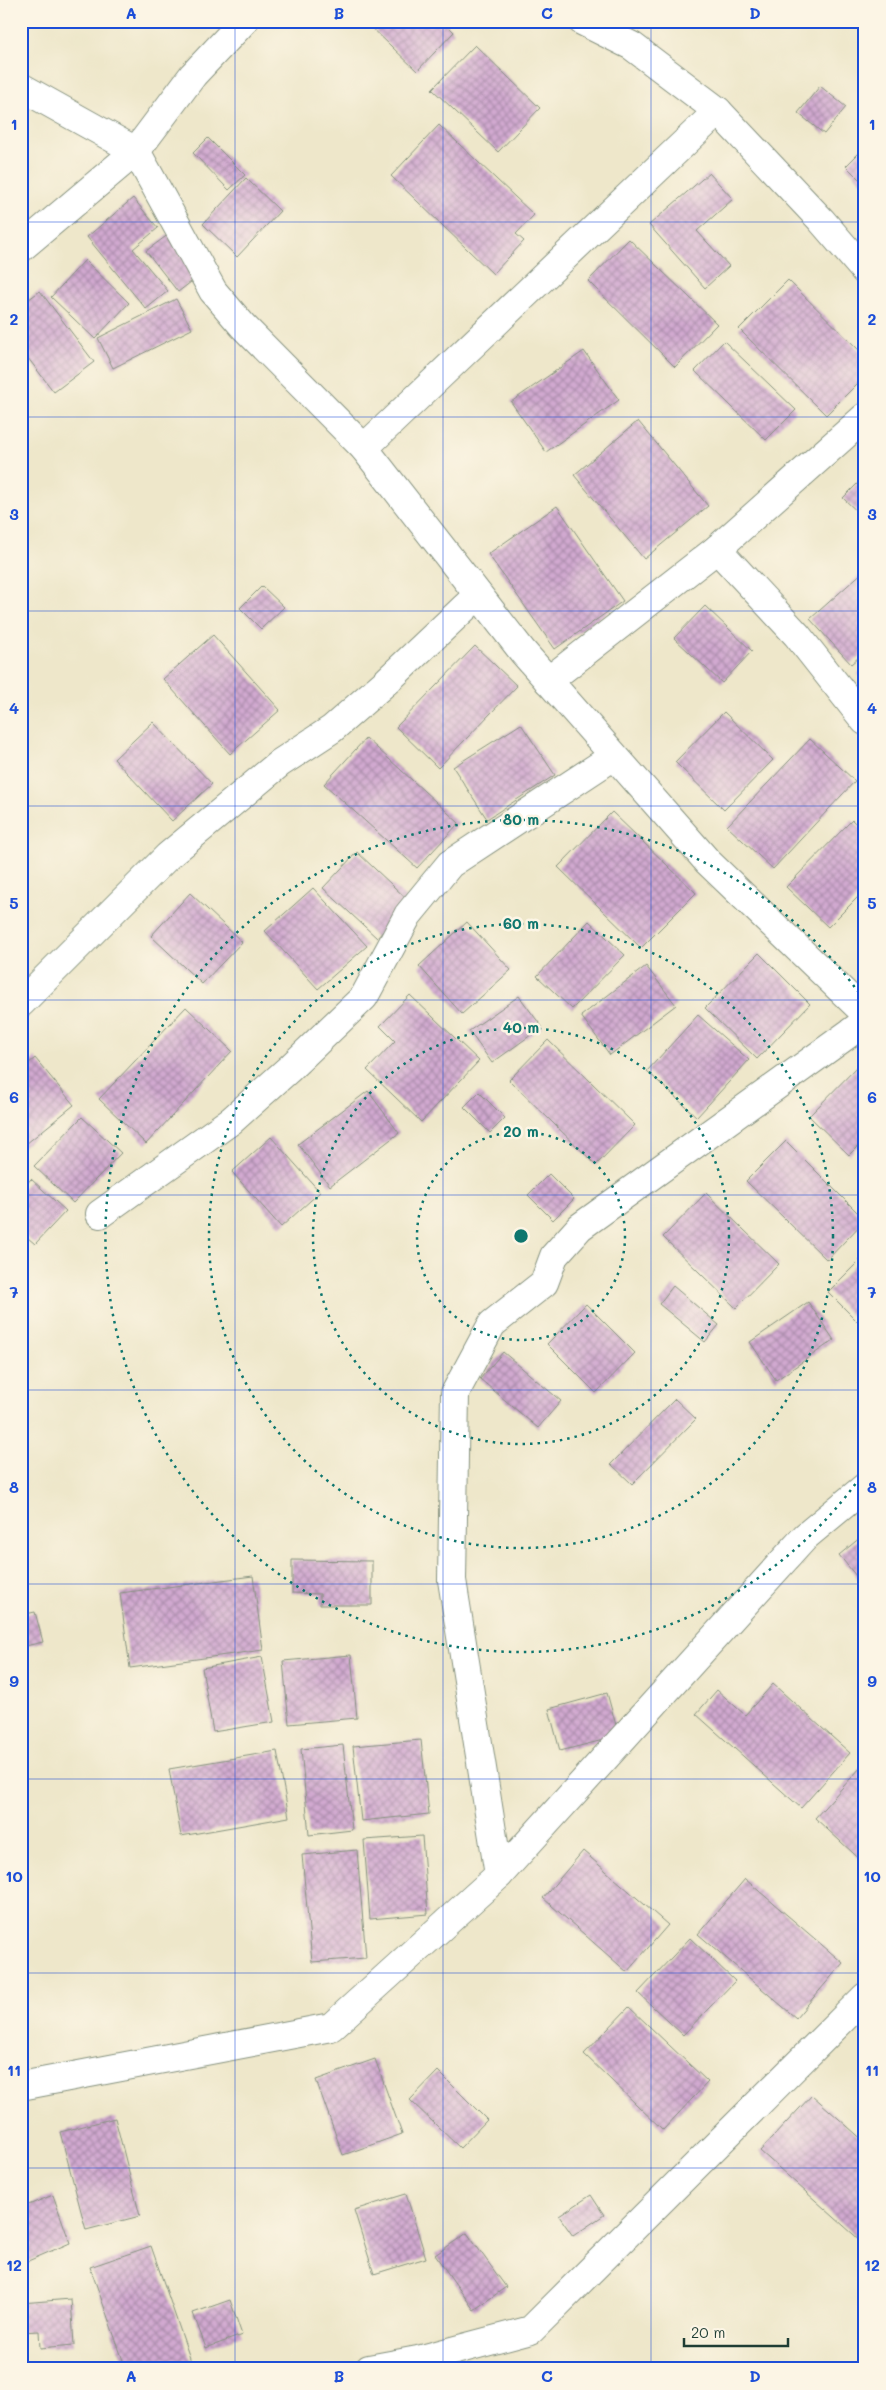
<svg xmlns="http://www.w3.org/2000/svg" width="886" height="2390" font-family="Mali,sans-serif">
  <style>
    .building { fill: url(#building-cross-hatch) }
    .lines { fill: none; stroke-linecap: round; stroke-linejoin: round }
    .minor-casing { stroke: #86927f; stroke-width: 30 }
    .tertiary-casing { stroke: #86927f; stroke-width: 30 }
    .minor { stroke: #fff; stroke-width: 28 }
    .tertiary { stroke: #fff; stroke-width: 28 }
    .grid { fill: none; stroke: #1d4ed8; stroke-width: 1; stroke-opacity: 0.55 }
    .ring { fill: none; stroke: #0f766e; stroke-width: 2.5; stroke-dasharray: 2.5 5 }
    .centre { fill: #0f766e; stroke: #fcf5e5; stroke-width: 2.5 }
    .ring-label { font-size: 15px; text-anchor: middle; font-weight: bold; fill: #0f766e; stroke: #fcf5e5; stroke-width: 5; stroke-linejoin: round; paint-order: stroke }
    .neatline { fill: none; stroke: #1d4ed8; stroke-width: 2 }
    .grid-label { font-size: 16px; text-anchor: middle; font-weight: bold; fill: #1d4ed8 }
  </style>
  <defs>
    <pattern id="building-cross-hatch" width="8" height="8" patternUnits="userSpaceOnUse" patternTransform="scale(1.25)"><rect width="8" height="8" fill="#d1a9d0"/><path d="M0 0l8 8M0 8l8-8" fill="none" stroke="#a98baa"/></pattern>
  </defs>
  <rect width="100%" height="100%" fill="#fcf5e5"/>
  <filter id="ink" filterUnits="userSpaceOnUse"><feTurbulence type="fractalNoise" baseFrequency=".02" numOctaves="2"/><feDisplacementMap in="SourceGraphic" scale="10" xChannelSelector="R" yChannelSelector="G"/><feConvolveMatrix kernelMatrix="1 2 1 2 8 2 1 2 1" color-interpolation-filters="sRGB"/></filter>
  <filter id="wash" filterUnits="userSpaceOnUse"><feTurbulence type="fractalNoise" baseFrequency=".0096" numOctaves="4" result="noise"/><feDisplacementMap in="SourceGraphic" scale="20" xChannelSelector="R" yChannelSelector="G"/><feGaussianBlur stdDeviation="1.12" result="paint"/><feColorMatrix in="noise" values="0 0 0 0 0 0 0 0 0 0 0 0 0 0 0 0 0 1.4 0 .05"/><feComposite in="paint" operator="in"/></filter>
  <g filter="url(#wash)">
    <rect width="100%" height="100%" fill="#eee7ca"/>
    <g id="blocks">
      <g class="building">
        <polygon points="365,21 443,21 454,32 417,71"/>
        <polygon points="475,45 540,108 498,152 432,89"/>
        <polygon points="820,86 846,107 824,134 798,113"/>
        <polygon points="439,125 534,215 516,234 524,241 493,274 391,176"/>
        <polygon points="208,138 245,175 229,190 193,153"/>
        <polygon points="865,147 865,185 846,166"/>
        <polygon points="709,173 733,199 697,231 729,266 705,288 649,225"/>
        <polygon points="246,178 280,211 237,257 203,224"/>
        <polygon points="133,198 158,228 133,249 168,291 146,309 87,237"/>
        <polygon points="169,234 200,275 178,292 146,251"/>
        <polygon points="629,239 717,324 675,367 588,281"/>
        <polygon points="85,260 129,303 95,339 51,297"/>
        <polygon points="788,280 865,356 865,376 826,415 739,329"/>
        <polygon points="40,291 94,362 54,392 21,349 21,305"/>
        <polygon points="176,299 192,329 113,368 98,338"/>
        <polygon points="724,341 796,410 766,440 695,371"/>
        <polygon points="584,351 619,400 546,452 511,402"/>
        <polygon points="21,407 28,414 21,421"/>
        <polygon points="638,421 708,506 644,559 574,475"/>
        <polygon points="865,476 865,519 843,498"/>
        <polygon points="557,506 623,601 555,649 488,554"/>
        <polygon points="865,570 865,652 851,664 810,619"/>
        <polygon points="262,586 284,607 261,629 240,608"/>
        <polygon points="705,606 752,651 722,683 674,638"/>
        <polygon points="213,635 280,710 230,754 163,679"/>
        <polygon points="475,646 517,686 438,768 396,727"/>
        <polygon points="865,667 865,681 858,674"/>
        <polygon points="724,712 773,760 724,810 675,762"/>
        <polygon points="153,722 212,784 172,821 114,759"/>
        <polygon points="521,724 555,775 487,819 453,767"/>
        <polygon points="366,738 459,823 417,868 324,784"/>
        <polygon points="810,739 855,781 773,869 727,826"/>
        <polygon points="612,812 696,893 641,948 558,867"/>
        <polygon points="852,820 865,832 865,890 828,927 786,887"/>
        <polygon points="357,852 410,902 377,938 323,888"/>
        <polygon points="313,888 367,946 318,989 265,931"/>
        <polygon points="190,893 242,942 202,984 151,936"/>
        <polygon points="589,921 625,955 572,1009 537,976"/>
        <polygon points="467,922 511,970 462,1014 419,966"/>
        <polygon points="759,953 810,1004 757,1059 705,1008"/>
        <polygon points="646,966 676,1005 610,1055 581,1016"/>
        <polygon points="410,995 479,1061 421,1122 367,1070 395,1041 380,1026"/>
        <polygon points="519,996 542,1027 492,1063 469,1031"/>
        <polygon points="186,1007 232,1051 146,1144 99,1099"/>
        <polygon points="698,1015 749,1060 697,1117 647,1071"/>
        <polygon points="548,1040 635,1125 596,1165 509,1080"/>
        <polygon points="35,1058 74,1105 21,1148 21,1070"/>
        <polygon points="865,1059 865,1139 849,1155 809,1116"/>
        <polygon points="368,1091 399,1133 330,1186 298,1144"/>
        <polygon points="479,1092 505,1118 490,1133 464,1107"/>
        <polygon points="82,1117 121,1153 73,1203 34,1166"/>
        <polygon points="271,1137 320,1192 281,1227 232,1172"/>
        <polygon points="786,1141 865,1220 827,1260 746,1181"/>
        <polygon points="549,1174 574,1199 553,1220 528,1195"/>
        <polygon points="31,1179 66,1211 35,1244 21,1232 21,1190"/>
        <polygon points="706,1193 779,1264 736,1308 663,1237"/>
        <polygon points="865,1255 865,1327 864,1328 828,1292"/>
        <polygon points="673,1286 719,1325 705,1342 659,1304"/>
        <polygon points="808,1302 834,1340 776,1380 750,1342"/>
        <polygon points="586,1304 635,1353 596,1393 547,1344"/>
        <polygon points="503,1352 561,1401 538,1428 480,1379"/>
        <polygon points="675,1399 696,1419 632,1484 611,1464"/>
        <polygon points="861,1537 865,1541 865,1587 839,1555"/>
        <polygon points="292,1560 372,1561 372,1605 320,1605 320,1594 292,1593"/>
        <polygon points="253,1576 263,1650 130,1668 120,1593"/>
        <polygon points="35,1612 43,1642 21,1647 21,1615"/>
        <polygon points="351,1655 357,1718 289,1724 283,1661"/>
        <polygon points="262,1657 274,1722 213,1732 202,1668"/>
        <polygon points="773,1684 850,1753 801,1808 696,1714 717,1690 745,1715"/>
        <polygon points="607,1693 619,1736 560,1751 549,1709"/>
        <polygon points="421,1740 429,1814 361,1821 353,1746"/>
        <polygon points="343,1745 352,1830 309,1835 301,1749"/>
        <polygon points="277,1751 289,1817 181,1836 169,1769"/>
        <polygon points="861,1767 865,1770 865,1864 815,1818"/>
        <polygon points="422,1836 428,1914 370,1919 364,1840"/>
        <polygon points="357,1850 366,1958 312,1962 302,1855"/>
        <polygon points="583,1851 668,1925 627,1972 543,1898"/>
        <polygon points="745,1879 843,1963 796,2018 698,1934"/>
        <polygon points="690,1938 735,1981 683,2035 638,1993"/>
        <polygon points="629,2007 708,2082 663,2130 584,2054"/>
        <polygon points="375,2059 402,2134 343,2155 316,2080"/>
        <polygon points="438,2071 487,2120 460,2148 410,2100"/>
        <polygon points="812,2095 865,2142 865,2240 862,2242 760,2151"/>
        <polygon points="115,2118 140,2216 86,2230 60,2132"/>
        <polygon points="406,2194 426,2258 374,2274 354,2210"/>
        <polygon points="53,2195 70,2243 21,2264 21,2208"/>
        <polygon points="591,2195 604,2215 573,2236 559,2216"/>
        <polygon points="467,2233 506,2287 474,2310 435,2255"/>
        <polygon points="151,2246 192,2364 178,2369 126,2369 90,2267"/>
        <polygon points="71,2299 74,2345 40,2348 39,2331 21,2332 21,2303"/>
        <polygon points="230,2300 242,2335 206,2348 193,2313"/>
      </g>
    </g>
  </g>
  <g filter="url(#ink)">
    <use href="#blocks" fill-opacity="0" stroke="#86927f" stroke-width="1"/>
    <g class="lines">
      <defs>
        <g id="minor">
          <polyline points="21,87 136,151 213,291 243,326 364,448 523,652 708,862 865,1013"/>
          <polyline points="21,248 136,151 193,75 244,21"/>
          <polyline points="364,448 718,111"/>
          <polyline points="717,549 797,635 865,721"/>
          <polyline points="548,681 717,549 865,417"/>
          <polyline points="21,1003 168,856 280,763 332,729 388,680 478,595"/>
          <polyline points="100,1214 232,1120 290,1068 364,997 408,915 450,864 614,756"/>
          <polyline points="499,1875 452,1580 455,1393 492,1324 544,1283 554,1256 580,1227 865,1022"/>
          <polyline points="21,2086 331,2027 499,1875 806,1536 865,1487"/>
          <polyline points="369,2369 418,2360 531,2330 865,1997"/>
        </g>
        <polyline id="tertiary" points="582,21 632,46 718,111 821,220 865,271"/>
      </defs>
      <use href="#minor" class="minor-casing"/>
      <use href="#tertiary" class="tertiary-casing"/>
      <use href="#minor" class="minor"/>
      <use href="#tertiary" class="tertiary"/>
    </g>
  </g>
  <path class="grid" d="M235 21V2369M443 21V2369M651 21V2369M21 222H865M21 417H865M21 611H865M21 806H865M21 1000H865M21 1195H865M21 1390H865M21 1584H865M21 1779H865M21 1973H865M21 2168H865"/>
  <g class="ring">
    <circle cx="521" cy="1236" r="104"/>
    <circle cx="521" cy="1236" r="208"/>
    <circle cx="521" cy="1236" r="312"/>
    <path d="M864 1472A416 416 0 1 1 864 1000"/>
  </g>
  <circle cx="521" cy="1236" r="8" class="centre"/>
  <g class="ring-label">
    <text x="521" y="825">80 m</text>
    <text x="521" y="929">60 m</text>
    <text x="521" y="1033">40 m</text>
    <text x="521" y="1137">20 m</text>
  </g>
  <rect width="886" height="2390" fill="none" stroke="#fcf5e5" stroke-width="55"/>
  <path d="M684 2338v8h104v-8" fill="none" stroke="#1f3d34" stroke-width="2.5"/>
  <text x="691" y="2338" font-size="15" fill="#1f3d34" stroke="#fcf5e5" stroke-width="4" paint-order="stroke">20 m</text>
  <rect x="28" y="28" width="830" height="2334" class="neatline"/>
  <g class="grid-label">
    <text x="131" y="19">A</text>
    <text x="339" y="19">B</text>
    <text x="547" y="19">C</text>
    <text x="755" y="19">D</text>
    <text x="14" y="130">1</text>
    <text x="872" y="130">1</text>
    <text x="14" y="325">2</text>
    <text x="872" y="325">2</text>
    <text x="14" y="520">3</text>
    <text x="872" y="520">3</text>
    <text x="14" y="714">4</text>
    <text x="872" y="714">4</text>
    <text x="14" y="909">5</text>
    <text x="872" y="909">5</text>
    <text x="14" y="1103">6</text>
    <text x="872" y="1103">6</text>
    <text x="14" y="1298">7</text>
    <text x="872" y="1298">7</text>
    <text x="14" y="1493">8</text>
    <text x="872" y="1493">8</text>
    <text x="14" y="1687">9</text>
    <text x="872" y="1687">9</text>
    <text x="14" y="1882">10</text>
    <text x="872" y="1882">10</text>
    <text x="14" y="2076">11</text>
    <text x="872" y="2076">11</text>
    <text x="14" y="2271">12</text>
    <text x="872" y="2271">12</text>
    <text x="131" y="2382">A</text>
    <text x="339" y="2382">B</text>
    <text x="547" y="2382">C</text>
    <text x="755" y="2382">D</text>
  </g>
</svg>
